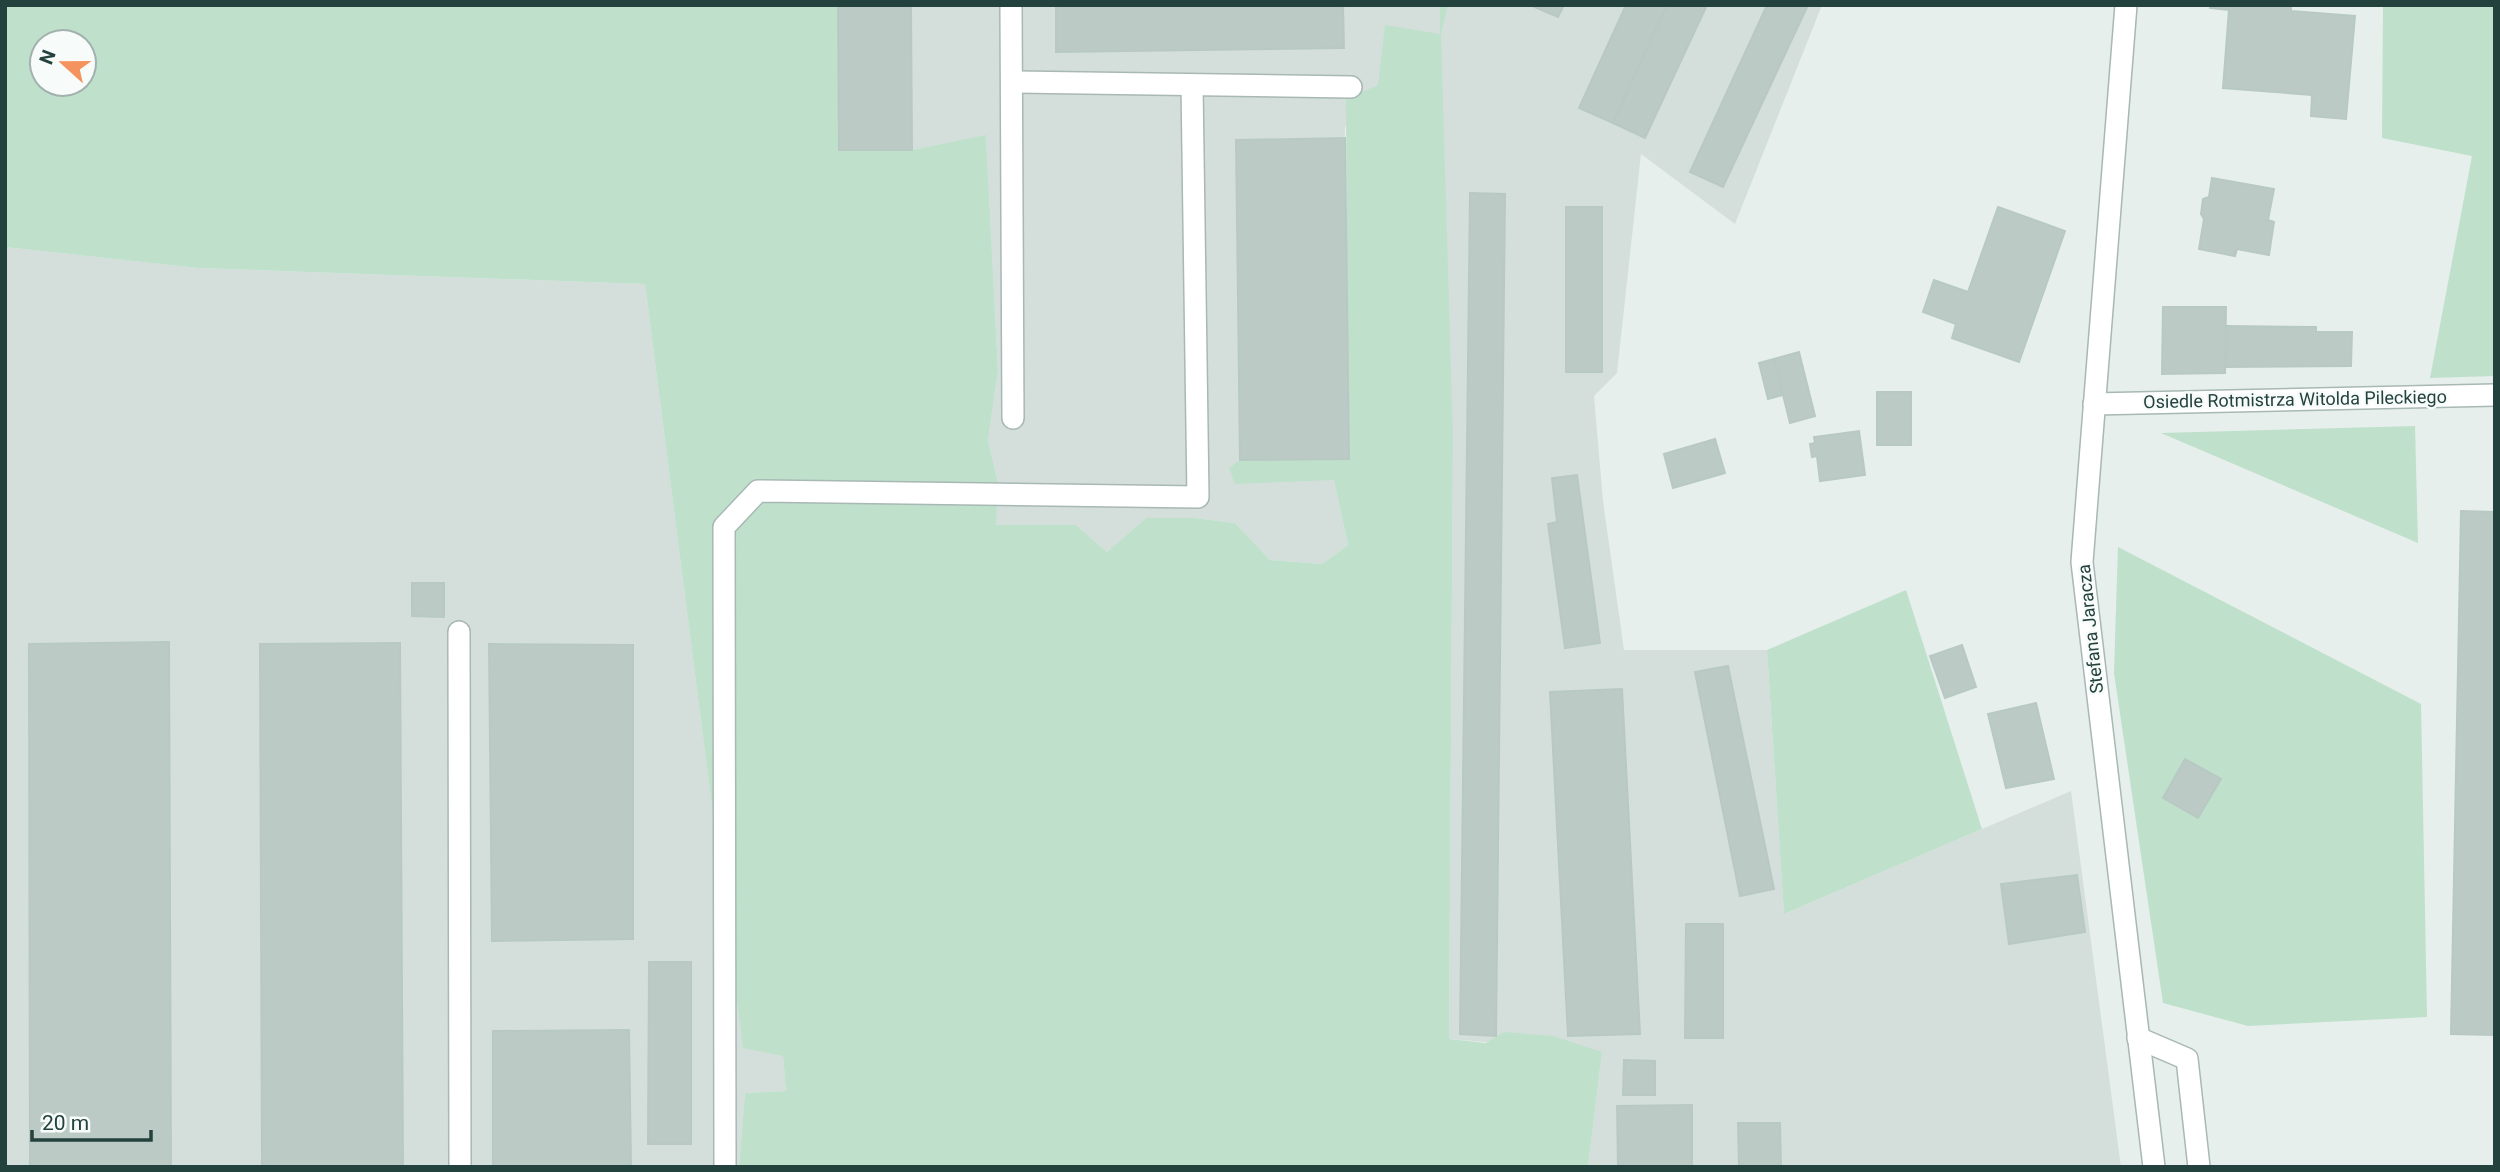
<svg xmlns="http://www.w3.org/2000/svg" width="2500" height="1172" font-family="Roboto,sans-serif">
  <style>
    .built { fill: #d4dfdb }
    .green { fill: #bfe0cb; fill-rule: evenodd }
    .building { fill: #bbcac5; stroke: #b8c9c4; stroke-width: 2 }
    .lines { fill: none; stroke-linecap: round; stroke-linejoin: round }
    .minor-casing { stroke: #a8b8b4; stroke-width: 24 }
    .minor { stroke: #fff; stroke-width: 21 }
    .labels { text-anchor: middle; dominant-baseline: central; stroke-width: 5; stroke-linejoin: round; paint-order: stroke }
    .street-label { font-size: 18px; fill: #24423d; stroke: #f7fbf9 }
  </style>
  <rect width="100%" height="100%" fill="#e6efec"/>
  <g class="built">
    <polygon points="838,5 1440,5 1441,31 1448,5 1822,5 1735,224 1641,154 1617,373 1594,396 1603,501 1624,650 1767,650 1784,914 2071,791 2121,1167 1588,1167 1602,1052 1449,1039 1453,440 1378,85 1345,127 1334,480 1348,545 1322,564 1270,560 1235,523 1195,518 1146,518 1107,552 1076,525 995,526 998,483 988,440 998,371 986,136 912,150 839,150"/>
    <polygon points="5,247 199,268 645,284 743,1047 783,1055 786,1091 745,1093 739,1167 5,1167"/>
  </g>
  <g class="green">
    <path d="M5 5H838L839 150H912L986 135 998 371 988 440 998 483 996 525H1076L1107 552 1146 518H1195L1235 523 1270 560 1322 564 1348 545 1334 480 1235 484 1229 468 1240 460 1348 458 1346 99 1378 85 1385 25 1440 34V5H1448L1441 34 1453 440 1449 1039 1486 1043 1504 1032 1553 1036 1602 1052 1588 1167H739L745 1093 786 1091 783 1056 743 1048 645 284 198 268 5 247ZM42 42H84V84H42Z"/>
    <polygon points="2383,5 2495,5 2495,376 2430,378 2472,156 2382,138"/>
    <polygon points="2415,426 2418,543 2161,433"/>
    <polygon points="2118,547 2421,704 2427,1017 2248,1026 2163,1003 2114,673"/>
    <polygon points="1906,590 1982,829 1784,914 1767,650"/>
  </g>
  <g class="building">
    <polygon points="838,5 911,5 912,150 839,150"/>
    <polygon points="1056,5 1343,5 1344,48 1056,52"/>
    <polygon points="1530,5 1564,5 1558,17"/>
    <polygon points="1626,5 1667,5 1613,123 1579,108"/>
    <polygon points="1667,5 1707,5 1645,138 1613,123"/>
    <polygon points="1767,5 1808,5 1723,187 1690,172"/>
    <polygon points="2211,5 2291,5 2291,11 2355,16 2346,119 2311,116 2312,95 2223,88 2229,10 2210,8"/>
    <polygon points="1345,138 1349,459 1240,460 1236,140"/>
    <polygon points="2212,178 2274,189 2268,220 2274,222 2269,255 2237,249 2235,256 2199,249 2204,219 2201,214 2203,199 2209,197"/>
    <polygon points="1470,193 1505,194 1496,1036 1460,1034"/>
    <rect x="1566" y="207" width="36" height="165"/>
    <polygon points="1998,207 2065,231 2019,362 1952,338 1956,324 1923,312 1934,280 1968,292"/>
    <polygon points="2163,307 2226,307 2225,373 2162,374"/>
    <polygon points="2226,326 2316,327 2316,332 2352,332 2351,366 2226,367"/>
    <polygon points="1799,352 1815,416 1790,423 1774,359"/>
    <polygon points="1774,359 1783,395 1768,399 1759,363"/>
    <rect x="1877" y="392" width="34" height="53"/>
    <polygon points="1859,431 1865,475 1820,481 1817,456 1812,457 1810,444 1815,443 1814,437"/>
    <polygon points="1715,439 1725,473 1673,488 1664,454"/>
    <polygon points="1577,475 1600,643 1565,648 1548,524 1557,522 1552,478"/>
    <polygon points="2461,511 2495,512 2495,1035 2451,1034"/>
    <polygon points="412,583 444,583 444,617 412,616"/>
    <polygon points="169,642 171,1167 30,1167 29,644"/>
    <polygon points="400,643 403,1167 262,1167 260,644"/>
    <polygon points="489,644 633,645 633,939 492,941"/>
    <polygon points="1962,645 1976,687 1945,698 1930,656"/>
    <polygon points="1728,666 1774,889 1740,896 1695,672"/>
    <polygon points="1622,689 1640,1034 1568,1036 1550,692"/>
    <polygon points="2036,703 2054,779 2006,788 1988,714"/>
    <polygon points="2185,759 2221,779 2198,818 2163,798"/>
    <polygon points="2077,875 2085,932 2009,944 2001,884"/>
    <polygon points="1686,924 1723,924 1723,1038 1685,1038"/>
    <polygon points="649,962 691,962 691,1144 648,1144"/>
    <polygon points="629,1030 631,1167 493,1167 493,1031"/>
    <polygon points="1624,1060 1655,1061 1655,1095 1623,1095"/>
    <polygon points="1692,1105 1692,1167 1618,1167 1617,1106"/>
    <polygon points="1738,1123 1780,1123 1781,1167 1739,1167"/>
  </g>
  <g class="lines">
    <defs>
      <g id="minor">
        <polyline points="1011,5 1013,418"/>
        <polyline points="2126,5 2082,562 2154,1167"/>
        <polyline points="1012,82 1351,87"/>
        <polyline points="2094,404 2495,395"/>
        <polyline points="459,632 460,1167"/>
        <polyline points="2138,1038 2187,1059 2199,1167"/>
        <polyline points="725,1167 724,527 758,491 1198,497 1192,85"/>
      </g>
    </defs>
    <use href="#minor" class="minor-casing"/>
    <use href="#minor" class="minor"/>
  </g>
  <g class="labels">
    <g class="street-label">
      <text transform="translate(2295 399) rotate(-1)">Osiedle Rotmistrza Witolda Pileckiego</text>
      <text transform="translate(2090 629) rotate(-96)">Stefana Jaracza</text>
    </g>
  </g>
  <rect width="2500" height="1172" fill="none" stroke="#24423d" stroke-width="14"/>
  <g transform="translate(63 63) rotate(291)"><circle r="33" fill="#f7fbf9" stroke="#a3b1ae" stroke-width="2"/>
  <path d="M0-5L12 26L0 18L-12 26Z" fill="#f4935e"/>
  <text y="-10" font-size="19" font-weight="bold" text-anchor="middle" fill="#24423d">N</text>
  </g>
  <path d="M32 1130v10h119v-10" fill="none" stroke="#24423d" stroke-width="3.5"/>
  <text x="42" y="1130" font-size="21" fill="#24423d" stroke="#f7fbf9" stroke-width="5" paint-order="stroke">20 m</text>
</svg>
